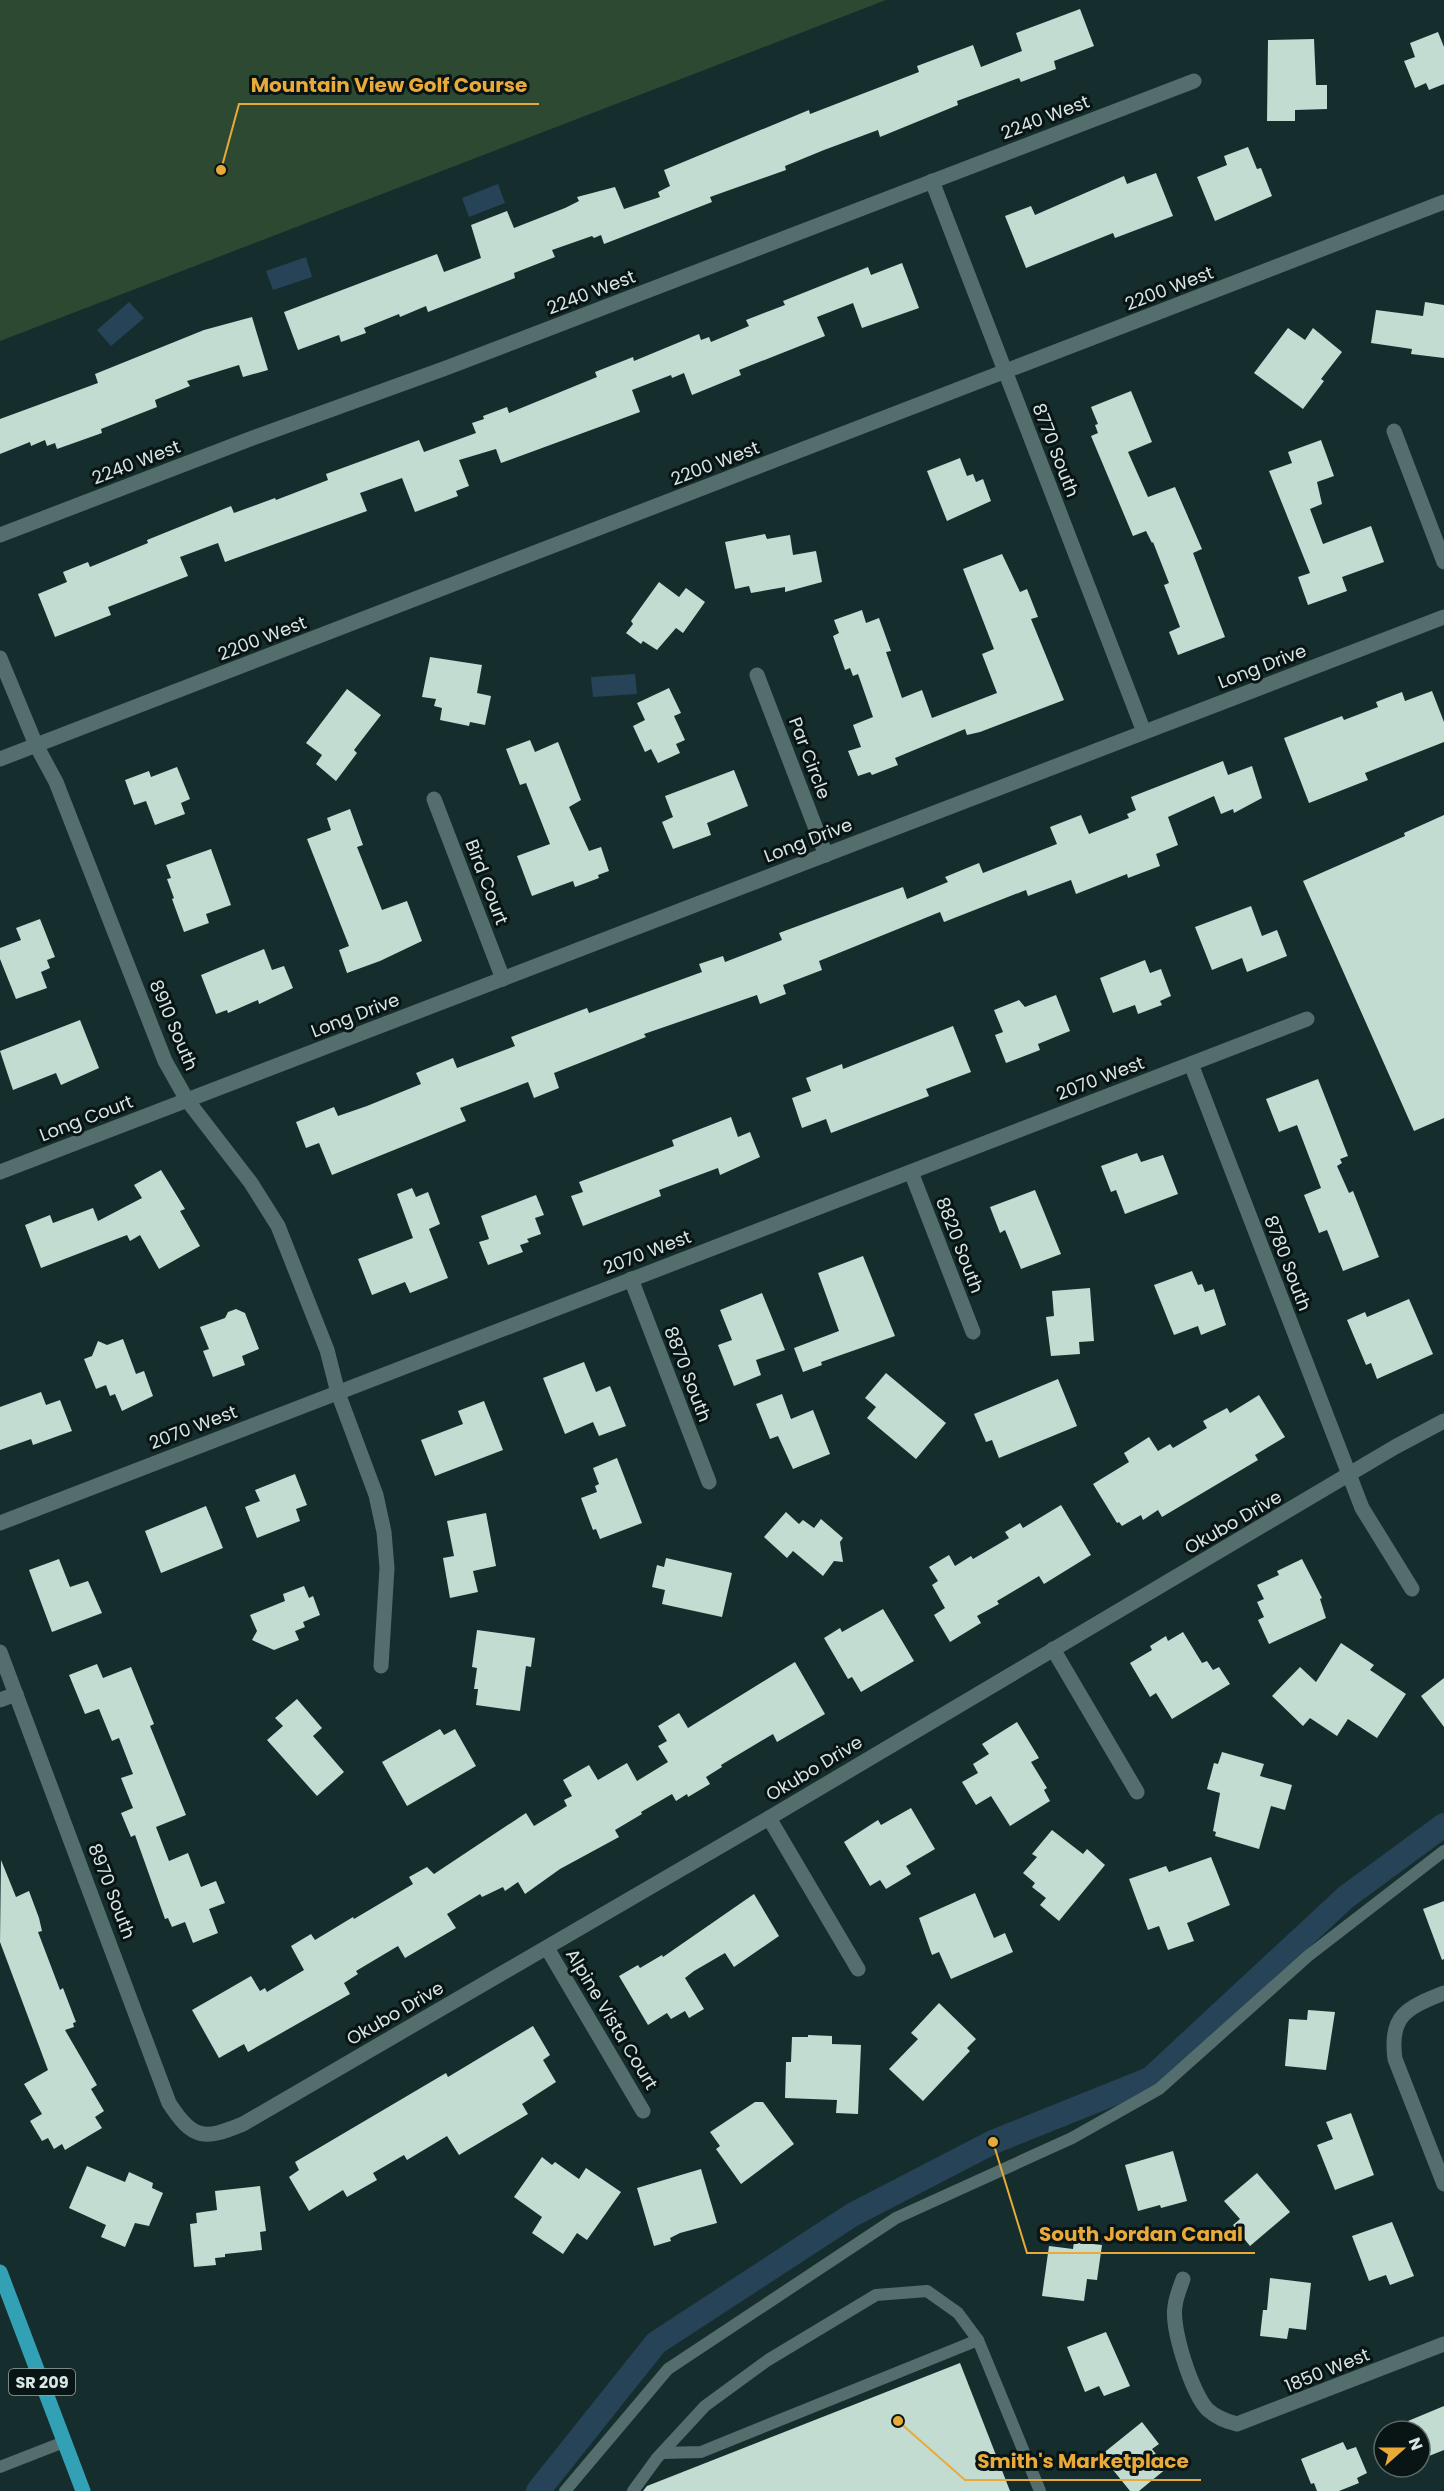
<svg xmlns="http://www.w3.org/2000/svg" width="1444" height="2491" font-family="Poppins,sans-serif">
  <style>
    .green { fill: #2e4932 }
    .water { fill: #264358 }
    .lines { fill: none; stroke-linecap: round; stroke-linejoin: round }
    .canal { stroke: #264358; stroke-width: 24 }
    .building { fill: #c2dcd2 }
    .service { stroke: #546e6d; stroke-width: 12 }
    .minor { stroke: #546e6d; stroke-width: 15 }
    .tertiary { stroke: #546e6d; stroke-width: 15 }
    .primary { stroke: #32a0b5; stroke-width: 15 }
    .labels { text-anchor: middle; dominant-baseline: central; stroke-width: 6; stroke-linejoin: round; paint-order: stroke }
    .shield { fill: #091414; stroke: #9aa7a7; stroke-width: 1.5 }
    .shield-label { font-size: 16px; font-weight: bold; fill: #d8e6e6 }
    .street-label { font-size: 18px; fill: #d8e6e6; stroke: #091414 }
    .leader { fill: none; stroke: #eaaa39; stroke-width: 2 }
    .callout-dot { fill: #eaaa39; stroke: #091414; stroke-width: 2 }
    .callout-label { font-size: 20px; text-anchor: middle; font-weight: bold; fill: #eaaa39; stroke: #091414; stroke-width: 6; stroke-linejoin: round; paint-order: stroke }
  </style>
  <rect width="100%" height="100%" fill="#152e2d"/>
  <polygon class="green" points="0,0 886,0 0,341"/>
  <g class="water">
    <polygon points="498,184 505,203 469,217 462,198"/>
    <polygon points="306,257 312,277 273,290 266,271"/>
    <polygon points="129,302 144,318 111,346 97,330"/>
    <polygon points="635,674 637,694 593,697 591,677"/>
  </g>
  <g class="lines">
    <polyline class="canal" points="538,2491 656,2343 852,2215 993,2142 1150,2079 1346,1897 1444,1825"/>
  </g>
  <g class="building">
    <polygon points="1080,9 1094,46 1054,61 1056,69 1021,82 1019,78 957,101 958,105 880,137 878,130 824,150 785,166 786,170 710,197 712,202 604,244 601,235 594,238 592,236 552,250 555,257 514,273 515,278 428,312 426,306 400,317 399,314 364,328 366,333 341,342 339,335 298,350 284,312 437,254 444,272 481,258 471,225 507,211 514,228 565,208 579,201 577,197 615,187 624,209 660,197 658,192 670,186 664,170 809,110 810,114 919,72 917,66 973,45 981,67 1022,51 1016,33"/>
    <polygon points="1438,32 1444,47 1444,84 1429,90 1426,83 1415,88 1404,61 1415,57 1410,43"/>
    <polygon points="1314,39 1316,85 1327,85 1327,109 1295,110 1295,121 1267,121 1268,40"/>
    <polygon points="1248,147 1257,169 1261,168 1272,196 1215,221 1197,177 1227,165 1224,156"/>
    <polygon points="1156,173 1173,216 1115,238 1113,233 1026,268 1005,216 1031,206 1035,215 1124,176 1127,184"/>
    <polygon points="902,263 919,308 862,328 853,303 817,317 825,336 739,370 741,375 692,395 684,373 672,378 671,375 632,390 640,412 501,463 496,449 459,460 469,486 456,491 458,496 415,512 402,478 360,493 367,511 225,562 218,543 180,557 188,576 108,607 111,615 55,637 38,594 67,582 63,572 88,562 90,567 148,543 147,540 231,506 234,513 275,498 276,500 328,480 326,474 419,440 424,452 476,433 472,423 484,419 483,416 507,407 509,413 597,377 595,372 633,357 634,361 699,334 701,340 709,337 711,342 749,326 746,320 785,305 783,301 868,267 871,275"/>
    <polygon points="1425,302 1444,305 1444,358 1411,354 1412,349 1371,343 1376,310 1423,316"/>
    <polygon points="252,317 268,370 243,377 239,365 187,381 190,386 155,400 157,407 101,429 102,433 57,449 55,443 47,446 45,440 31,446 30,442 0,454 0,419 98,383 95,374 204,330"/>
    <polygon points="1288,328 1305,340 1313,328 1342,352 1321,379 1324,381 1303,409 1254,373"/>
    <polygon points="1131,391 1152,442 1128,452 1148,497 1175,487 1202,549 1193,553 1225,637 1178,655 1169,632 1180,627 1164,585 1169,583 1153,542 1152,543 1146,531 1133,536 1091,436 1098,433 1095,425 1098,424 1091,407"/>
    <polygon points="1321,440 1334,476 1317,482 1322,504 1310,509 1323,544 1371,526 1384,562 1342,577 1347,591 1308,605 1298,577 1310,573 1269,471 1292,463 1288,452"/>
    <polygon points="960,458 967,476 973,474 976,482 983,479 991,501 947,521 927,471"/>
    <polygon points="765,534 767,539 790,535 793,555 816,551 822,582 785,592 785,587 751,593 749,586 735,589 725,542"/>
    <polygon points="1002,554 1020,592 1027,589 1038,617 1031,619 1064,700 980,732 967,735 965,729 895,758 898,765 872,775 870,772 858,776 848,751 861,747 853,725 873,717 858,674 853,676 850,668 845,670 833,636 839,633 834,620 862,610 866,623 879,618 891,651 886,652 902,698 922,690 932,718 997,693 982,654 994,649 963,569"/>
    <polygon points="659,582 679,597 686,588 705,602 683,633 676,628 657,650 643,641 641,644 626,633 633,624 631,621"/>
    <polygon points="430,657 482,665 477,693 491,696 485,725 470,722 469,726 440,720 442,708 434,706 436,699 422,697"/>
    <polygon points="669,688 681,713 674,716 685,740 676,744 680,753 658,763 651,749 645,752 633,726 645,720 637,703"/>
    <polygon points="347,689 381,715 354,750 357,753 336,781 316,764 322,755 306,743"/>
    <polygon points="1432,691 1444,722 1444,742 1365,773 1368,780 1309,803 1284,738 1342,716 1344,720 1378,707 1376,702 1402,692 1405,701"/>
    <polygon points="530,740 535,752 558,742 581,800 569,807 589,851 601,847 609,871 598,875 599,878 575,887 573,881 532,896 517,856 550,844 526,783 520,785 506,749"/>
    <polygon points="1223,761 1228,775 1252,766 1262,798 1234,813 1233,809 1221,814 1214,796 1168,817 1178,845 1156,854 1160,866 1128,878 1127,874 1076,894 1071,880 1028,896 1026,890 944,922 940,912 819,961 822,970 783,985 786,994 760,1004 757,995 644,1034 646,1037 554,1073 559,1088 534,1098 528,1082 460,1108 466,1121 332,1175 319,1143 306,1148 296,1122 334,1107 338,1116 367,1106 421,1084 416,1073 453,1058 457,1068 515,1046 511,1037 587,1008 589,1013 702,972 699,964 723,956 725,962 782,940 779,933 903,887 907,899 948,882 945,877 979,863 983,873 1057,844 1050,827 1081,815 1089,834 1129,818 1127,814 1136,810 1131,797"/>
    <polygon points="177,767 190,799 181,803 185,814 155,825 146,801 134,805 125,780 149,771 151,777"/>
    <polygon points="734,770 748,806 707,823 711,835 673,849 662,822 673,817 665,796"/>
    <polygon points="350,809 363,845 357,847 382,910 407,901 422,941 380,961 347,973 339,950 349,946 307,839 331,830 327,818"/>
    <polygon points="1444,815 1444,1118 1414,1131 1303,881 1405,836 1404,833"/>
    <polygon points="211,849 231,905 206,914 209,923 184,932 172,899 174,898 167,879 171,878 166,865"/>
    <polygon points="1251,906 1262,936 1277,930 1287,956 1247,972 1242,958 1212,970 1195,927"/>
    <polygon points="40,919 55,957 47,960 50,968 41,972 47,988 16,999 0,959 0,948 21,940 16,928"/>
    <polygon points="264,949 272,970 284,966 293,988 259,1004 258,1000 228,1013 227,1010 216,1014 201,975"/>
    <polygon points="1145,960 1150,973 1161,969 1171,996 1160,1001 1162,1005 1138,1014 1135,1005 1113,1013 1100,978"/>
    <polygon points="1056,995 1070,1031 1038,1044 1040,1050 1006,1063 995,1035 1003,1032 994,1010 1019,1000 1025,1007"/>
    <polygon points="80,1020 99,1068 61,1085 56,1073 13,1090 0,1051"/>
    <polygon points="953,1026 971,1072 926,1089 929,1096 831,1133 826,1119 802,1128 792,1098 811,1091 806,1078 842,1064 843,1069"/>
    <polygon points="1318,1079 1348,1156 1340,1159 1342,1163 1337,1166 1349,1193 1353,1191 1379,1257 1343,1271 1327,1230 1319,1233 1304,1195 1321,1188 1297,1125 1279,1132 1266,1099"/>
    <polygon points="731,1117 738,1137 750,1132 760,1157 720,1175 718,1168 659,1190 661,1196 583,1226 571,1196 583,1192 579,1182 674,1146 672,1140"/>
    <polygon points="1137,1153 1141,1162 1163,1155 1178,1194 1125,1214 1116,1190 1111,1192 1101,1166"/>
    <polygon points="161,1170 185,1209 180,1211 200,1246 159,1269 140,1235 130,1241 127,1235 41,1268 25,1225 50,1215 53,1223 93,1208 98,1221 142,1198 134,1185"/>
    <polygon points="412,1188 416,1197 428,1192 440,1224 429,1229 448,1278 410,1293 405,1282 372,1295 358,1259 413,1238 397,1194"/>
    <polygon points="1035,1190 1061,1254 1021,1269 1005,1230 1000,1233 990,1207"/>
    <polygon points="536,1195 544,1215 535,1218 541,1234 527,1239 529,1242 520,1245 523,1252 488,1265 479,1242 489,1239 481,1216"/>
    <polygon points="863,1256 895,1336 821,1362 822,1365 803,1372 794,1348 839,1331 818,1273"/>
    <polygon points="1192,1271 1198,1285 1202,1284 1205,1292 1214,1289 1226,1325 1201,1335 1198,1326 1174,1335 1154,1285"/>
    <polygon points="1090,1288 1094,1341 1079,1342 1080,1354 1051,1356 1046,1317 1054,1316 1052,1291"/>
    <polygon points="762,1293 785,1350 756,1360 761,1375 734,1386 718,1345 732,1340 720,1310"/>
    <polygon points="1409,1299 1433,1354 1377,1379 1371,1363 1366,1365 1347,1320 1365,1312 1367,1317"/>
    <polygon points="236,1309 245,1313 259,1349 242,1356 245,1365 213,1377 203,1351 209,1349 200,1327 225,1318 228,1312"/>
    <polygon points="123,1339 136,1374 144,1371 153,1396 122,1411 115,1394 110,1396 106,1385 96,1389 84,1359 92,1356 98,1341 107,1345"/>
    <polygon points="584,1362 596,1392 610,1386 626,1426 599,1436 593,1422 565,1434 543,1378"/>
    <polygon points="886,1373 946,1423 916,1459 867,1418 876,1407 865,1398"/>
    <polygon points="1058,1379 1077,1426 999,1458 992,1440 986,1442 974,1414"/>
    <polygon points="41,1392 46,1405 60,1400 72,1431 33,1445 31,1439 0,1450 0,1407"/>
    <polygon points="782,1394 791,1419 813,1410 830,1454 793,1469 778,1436 770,1439 756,1404"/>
    <polygon points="1259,1395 1285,1437 1255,1455 1258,1460 1162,1517 1158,1510 1143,1520 1141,1515 1122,1526 1119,1522 1117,1523 1093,1484 1129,1462 1124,1453 1149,1437 1158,1451 1170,1444 1173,1448 1207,1428 1203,1421 1227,1408 1230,1413"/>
    <polygon points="484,1401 503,1450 435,1476 421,1440 463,1424 458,1411"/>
    <polygon points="617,1458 642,1523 600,1539 596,1529 593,1530 581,1498 597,1492 595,1486 599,1484 593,1468"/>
    <polygon points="295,1474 307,1505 296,1509 300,1521 257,1538 245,1507 260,1501 255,1490"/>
    <polygon points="1061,1505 1091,1555 1044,1584 1039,1576 997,1601 999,1604 977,1616 981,1623 950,1642 934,1615 945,1608 932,1585 938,1581 929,1567 949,1555 955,1566 971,1556 973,1559 1009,1538 1005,1532 1020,1523 1023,1528"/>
    <polygon points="206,1506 223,1548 161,1573 145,1531"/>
    <polygon points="786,1512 799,1524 803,1520 814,1528 821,1519 843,1538 840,1542 843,1562 834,1561 823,1576 793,1551 787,1558 764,1537"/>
    <polygon points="486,1513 496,1566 473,1571 478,1592 450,1598 443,1558 454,1556 447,1521"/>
    <polygon points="666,1558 732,1573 722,1617 662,1604 665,1590 652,1587 657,1565 664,1567"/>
    <polygon points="59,1559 70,1587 88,1581 102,1613 52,1632 29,1570"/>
    <polygon points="1302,1559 1322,1598 1320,1599 1326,1618 1269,1644 1258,1620 1264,1617 1257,1602 1264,1599 1257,1585 1279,1575 1277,1571"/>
    <polygon points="304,1586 309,1598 313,1596 320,1615 303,1622 305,1627 295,1631 299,1640 274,1650 252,1640 257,1631 250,1615 285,1601 283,1594"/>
    <polygon points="883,1609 914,1661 861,1692 852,1677 848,1679 824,1638 840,1628 842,1632"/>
    <polygon points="477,1630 535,1638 531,1667 526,1666 520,1711 476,1705 478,1689 474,1689 477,1668 472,1667"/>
    <polygon points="1183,1632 1202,1663 1207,1661 1213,1670 1219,1667 1230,1684 1172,1719 1156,1693 1150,1697 1130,1663 1152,1650 1150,1646 1166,1636 1168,1641"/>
    <polygon points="1341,1643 1374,1665 1370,1670 1406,1694 1377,1738 1348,1719 1337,1736 1310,1718 1303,1726 1272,1696 1300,1667 1316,1682"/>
    <polygon points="795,1662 825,1714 777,1742 773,1734 721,1765 722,1767 706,1777 710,1784 688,1797 687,1794 676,1801 672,1794 641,1812 642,1814 615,1830 619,1837 560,1869 525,1894 518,1882 505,1891 503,1887 482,1897 480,1894 447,1914 456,1928 405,1958 398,1946 356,1971 358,1974 344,1983 350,1994 248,2052 244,2044 219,2058 192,2010 251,1976 260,1991 265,1988 267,1992 304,1970 291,1946 311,1934 315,1940 353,1917 354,1919 413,1884 409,1877 427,1867 434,1874 526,1813 534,1826 567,1806 564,1800 572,1796 563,1780 589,1765 598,1780 627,1763 637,1781 668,1762 658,1746 667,1741 658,1726 679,1713 688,1728"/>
    <polygon points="97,1664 103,1678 131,1667 154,1724 150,1726 186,1815 156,1827 169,1861 188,1853 201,1887 216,1881 225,1903 209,1909 218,1933 193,1943 185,1922 172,1927 168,1918 165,1919 135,1835 131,1837 121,1813 133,1808 121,1778 133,1774 119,1738 112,1741 99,1709 85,1714 69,1675"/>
    <polygon points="1444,1678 1444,1727 1421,1696"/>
    <polygon points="297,1699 322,1728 313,1736 344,1772 317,1796 267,1740 283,1726 275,1718"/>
    <polygon points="1017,1722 1039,1758 1031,1762 1047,1788 1044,1790 1050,1801 1010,1826 991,1796 976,1805 962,1782 978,1773 973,1764 989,1754 982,1744"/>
    <polygon points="440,1729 444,1735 455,1729 476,1766 407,1806 382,1762"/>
    <polygon points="1222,1752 1264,1764 1260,1776 1292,1785 1285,1810 1271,1806 1259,1849 1215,1836 1216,1832 1213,1831 1220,1793 1207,1789 1214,1763 1218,1764"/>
    <polygon points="911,1808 935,1849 906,1866 911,1874 886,1889 880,1880 870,1886 844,1842 878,1820 881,1825"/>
    <polygon points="1052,1830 1083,1854 1087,1849 1105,1865 1059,1921 1040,1905 1046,1898 1032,1887 1035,1883 1023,1873 1037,1857 1032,1854"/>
    <polygon points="1211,1857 1230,1905 1187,1923 1194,1941 1168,1950 1159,1926 1148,1930 1129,1879 1166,1866 1169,1872"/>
    <polygon points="1,1860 16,1897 29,1891 39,1918 42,1931 38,1932 60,1990 63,1988 76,2022 73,2023 74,2027 65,2030 97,2085 91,2089 104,2111 95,2117 102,2128 65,2150 62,2144 54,2149 48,2138 42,2141 30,2121 42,2114 24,2084 48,2070 0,1942"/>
    <polygon points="975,1893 994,1938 1005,1933 1013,1952 951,1979 939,1952 932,1955 919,1918"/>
    <polygon points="754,1894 779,1936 734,1967 725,1953 694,1971 685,1978 704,2009 689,2018 685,2011 671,2019 667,2013 648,2025 619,1976 638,1965 640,1968 662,1955 663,1957"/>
    <polygon points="1444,1901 1444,1959 1442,1960 1423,1909"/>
    <polygon points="939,2003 976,2039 967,2048 970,2051 923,2101 889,2069 918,2039 911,2033"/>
    <polygon points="1308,2010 1335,2012 1326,2070 1285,2066 1289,2019 1307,2020"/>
    <polygon points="533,2026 550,2055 543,2060 556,2082 522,2104 528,2114 459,2155 447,2136 407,2160 404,2155 373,2173 377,2180 347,2197 343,2190 309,2211 289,2177 299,2170 295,2162 446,2073 448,2077"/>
    <polygon points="808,2035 832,2036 832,2044 861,2045 858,2114 836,2113 837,2100 785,2098 786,2062 791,2062 792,2037 808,2037"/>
    <polygon points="755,2102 763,2102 794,2144 741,2184 716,2149 720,2146 710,2132"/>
    <polygon points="1351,2113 1374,2175 1335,2190 1317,2145 1333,2139 1326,2122"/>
    <polygon points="1173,2151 1187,2201 1161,2208 1160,2205 1138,2211 1125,2165"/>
    <polygon points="542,2157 552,2165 555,2162 579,2179 586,2168 621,2192 587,2240 577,2233 563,2254 532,2233 542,2217 514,2197"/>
    <polygon points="87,2166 125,2182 129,2172 153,2183 152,2188 163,2193 149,2226 135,2223 125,2247 101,2237 106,2225 69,2208"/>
    <polygon points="701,2169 717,2223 680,2233 670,2238 671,2241 654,2246 637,2188"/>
    <polygon points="1257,2173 1290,2212 1250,2246 1233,2225 1240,2219 1224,2201"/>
    <polygon points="260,2186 266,2231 260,2232 262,2250 225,2254 225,2257 215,2258 216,2265 194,2267 190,2224 197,2223 196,2213 217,2210 215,2191"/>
    <polygon points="1392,2222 1414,2276 1390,2285 1386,2275 1369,2281 1352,2236"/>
    <polygon points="1074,2242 1102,2245 1097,2280 1087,2279 1084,2301 1042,2296 1049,2246 1073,2249"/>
    <polygon points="1270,2278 1311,2283 1306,2330 1289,2328 1287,2339 1260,2336 1263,2310 1267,2310"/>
    <polygon points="1106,2332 1130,2386 1104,2396 1099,2386 1085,2392 1067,2347"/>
    <polygon points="960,2363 1010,2491 643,2491 647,2486"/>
    <polygon points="1444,2406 1444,2450 1429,2456 1427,2452 1420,2455 1420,2431 1384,2431"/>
    <polygon points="1142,2422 1159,2444 1152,2449 1167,2468 1139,2491 1130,2491 1101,2455"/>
    <polygon points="1343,2442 1347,2450 1356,2447 1367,2473 1357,2478 1359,2483 1339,2491 1317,2491 1314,2483 1311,2484 1301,2459"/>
  </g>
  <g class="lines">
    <g class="service">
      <polyline points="662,2453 701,2452 978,2340"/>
      <polyline points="0,2467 64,2442"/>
      <polyline points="565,2491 668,2369 896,2218 1072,2138 1159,2089 1308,1956 1444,1851"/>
      <polyline points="633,2491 657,2458 705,2406 768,2360 876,2295 927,2291 958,2313 978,2340 1040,2491"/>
    </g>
    <g class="minor">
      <polyline points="932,181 1144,732"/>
      <polyline points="1394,431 1444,562"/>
      <polyline points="0,535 250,439 446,368 1194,81"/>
      <polyline points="0,658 36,745 56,782 165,1061 187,1100 251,1183 278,1226 327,1350 338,1393 376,1495 384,1532 387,1568 381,1666"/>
      <polyline points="757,675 826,855"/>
      <polyline points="434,799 503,979"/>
      <polyline points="1191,1064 1362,1508 1412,1589"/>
      <polyline points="0,1172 1444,617"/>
      <polyline points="911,1172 973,1332"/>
      <polyline points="631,1279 709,1482"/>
      <polyline points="0,1523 1307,1019"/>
      <polyline points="1053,1649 1137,1792"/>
      <path d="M0 1652 169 2103C193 2140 204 2140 243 2124L769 1818 1395 1447 1444 1421"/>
      <polyline points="0,1700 16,1694"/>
      <polyline points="769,1818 858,1969"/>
      <polyline points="547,1948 643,2111"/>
      <path d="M1444 1993C1406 2008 1389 2016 1395 2059L1444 2184"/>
      <path d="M1183 2279C1180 2288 1176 2297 1175 2306 1171 2328 1192 2394 1208 2410 1217 2418 1226 2421 1237 2424L1444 2344"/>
    </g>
    <polyline class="tertiary" points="0,759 1444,202"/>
    <polyline class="primary" points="0,2272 83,2491"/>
  </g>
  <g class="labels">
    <rect class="shield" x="9" y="2369" width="66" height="26" rx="4.5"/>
    <g class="shield-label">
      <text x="42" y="2382">SR 209</text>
    </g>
    <g class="street-label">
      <text transform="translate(1045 117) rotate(-21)">2240 West</text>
      <text transform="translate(1169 288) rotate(-21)">2200 West</text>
      <text transform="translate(591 292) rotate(-21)">2240 West</text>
      <text transform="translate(1056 450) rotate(69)">8770 South</text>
      <text transform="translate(136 462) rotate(-21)">2240 West</text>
      <text transform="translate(715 463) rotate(-21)">2200 West</text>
      <text transform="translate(262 638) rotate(-21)">2200 West</text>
      <text transform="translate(1262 666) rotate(-21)">Long Drive</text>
      <text transform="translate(810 758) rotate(69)">Par Circle</text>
      <text transform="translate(808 840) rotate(-21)">Long Drive</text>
      <text transform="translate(487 882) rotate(69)">Bird Court</text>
      <text transform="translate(355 1015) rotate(-21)">Long Drive</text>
      <text transform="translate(174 1025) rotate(67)">8910 South</text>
      <text transform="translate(1100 1078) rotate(-21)">2070 West</text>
      <text transform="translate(86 1118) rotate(-21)">Long Court</text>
      <text transform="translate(960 1245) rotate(69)">8820 South</text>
      <text transform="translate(647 1252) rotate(-21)">2070 West</text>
      <text transform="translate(1288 1263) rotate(69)">8780 South</text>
      <text transform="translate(688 1374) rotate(69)">8870 South</text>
      <text transform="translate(193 1427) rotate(-21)">2070 West</text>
      <text transform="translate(1233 1522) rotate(-30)">Okubo Drive</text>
      <text transform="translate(814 1768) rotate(-31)">Okubo Drive</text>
      <text transform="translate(112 1891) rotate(69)">8970 South</text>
      <text transform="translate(395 2013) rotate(-30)">Okubo Drive</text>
      <text transform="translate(612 2019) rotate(59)">Alpine Vista Court</text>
      <text transform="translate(1327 2370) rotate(-22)">1850 West</text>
    </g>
  </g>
  <path class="leader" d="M221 170L239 104H539M993 2142L1027 2253H1255M898 2421L965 2480H1201"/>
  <g class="callout-dot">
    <circle cx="221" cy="170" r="6"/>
    <circle cx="993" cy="2142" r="6"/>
    <circle cx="898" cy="2421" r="6"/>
  </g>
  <g class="callout-label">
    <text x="389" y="92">Mountain View Golf Course</text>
    <text x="1141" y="2241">South Jordan Canal</text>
    <text x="1083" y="2468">Smith's Marketplace</text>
  </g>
  <g transform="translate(1402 2449) rotate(69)"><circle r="28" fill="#091414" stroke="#5c6868" stroke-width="1.5"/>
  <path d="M0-4.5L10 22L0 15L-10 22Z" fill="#eaaa39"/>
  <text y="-9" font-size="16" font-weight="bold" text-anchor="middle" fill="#d8e6e6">N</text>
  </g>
</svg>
